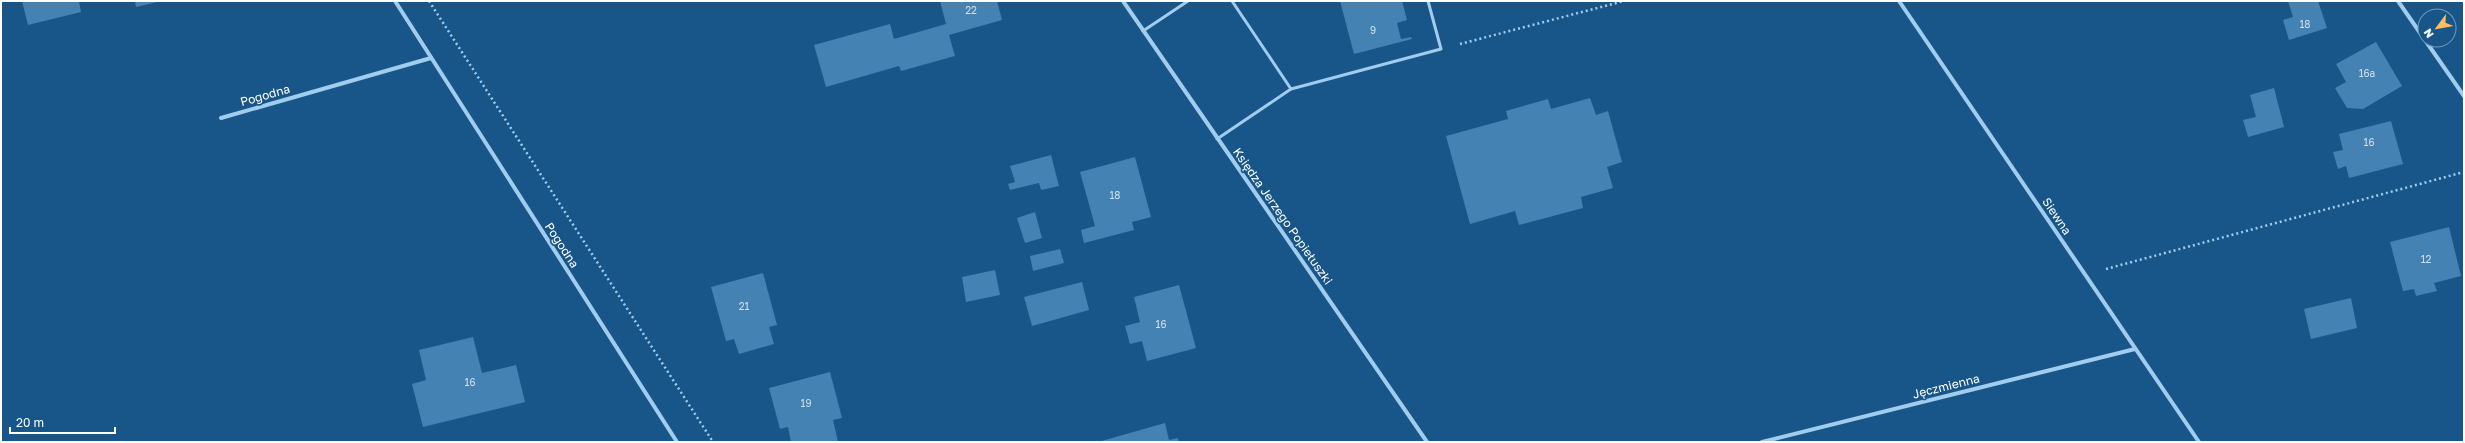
<svg xmlns="http://www.w3.org/2000/svg" width="2465" height="443" font-family="'Golos Text',sans-serif">
  <style>
    .building { fill: #4482b4 }
    .lines { fill: none; stroke-linecap: round; stroke-linejoin: round }
    .path { stroke: #a0ccee; stroke-width: 2.5; stroke-dasharray: 2 3; stroke-linecap: butt }
    .lane { stroke: #a0ccee; stroke-width: 3 }
    .street { stroke: #a0ccee; stroke-width: 4 }
    .labels { text-anchor: middle; dominant-baseline: central; stroke-width: 3.5; stroke-linejoin: round; paint-order: stroke }
    .number-label { font-size: 10px; fill: #d0e0ec }
    .street-label { font-size: 12px; fill: #fff; stroke: #185689 }
  </style>
  <rect width="100%" height="100%" fill="#185689"/>
  <g class="building">
    <polygon points="22,1 79,1 81,12 28,25"/>
    <polygon points="135,1 157,1 157,2 136,7"/>
    <polygon points="940,1 997,1 1002,20 949,35 955,56 901,71 899,66 826,87 814,45 890,24 894,39 946,24"/>
    <polygon points="1340,1 1402,1 1407,20 1397,23 1401,39 1411,37 1412,39 1354,54"/>
    <polygon points="2288,1 2318,1 2327,28 2289,40 2283,20 2293,17"/>
    <polygon points="2376,42 2402,86 2363,109 2347,108 2335,88 2346,82 2336,64"/>
    <polygon points="2274,88 2284,127 2248,137 2243,120 2256,117 2250,95"/>
    <polygon points="1590,98 1596,115 1608,111 1622,162 1607,167 1613,188 1581,197 1583,208 1519,225 1515,211 1470,224 1446,136 1508,119 1506,111 1548,99 1551,109"/>
    <polygon points="2391,121 2403,164 2349,178 2346,166 2338,169 2333,152 2343,150 2339,134"/>
    <polygon points="1051,155 1059,186 1041,190 1039,183 1010,190 1008,184 1015,182 1010,166"/>
    <polygon points="1135,157 1151,217 1132,222 1134,230 1084,243 1081,230 1095,226 1080,172"/>
    <polygon points="1035,212 1042,238 1025,243 1017,218"/>
    <polygon points="2449,227 2461,276 2434,283 2437,291 2416,296 2414,289 2403,291 2390,242"/>
    <polygon points="1060,249 1064,263 1033,271 1030,256"/>
    <polygon points="995,270 1000,295 966,302 962,277"/>
    <polygon points="763,273 777,325 769,327 774,344 739,354 734,339 726,341 711,287"/>
    <polygon points="1082,282 1089,310 1032,326 1024,297"/>
    <polygon points="1179,285 1196,348 1147,361 1142,341 1130,344 1125,326 1140,322 1134,297"/>
    <polygon points="2351,298 2357,328 2311,339 2304,309"/>
    <polygon points="473,337 482,373 516,365 525,402 423,427 412,384 426,380 419,350"/>
    <polygon points="830,372 842,418 833,420 838,442 791,442 788,427 780,429 769,388"/>
    <polygon points="1165,423 1169,440 1178,438 1179,442 1098,442"/>
  </g>
  <g class="lines">
    <g class="path">
      <polyline points="429,1 713,442"/>
      <polyline points="1460,44 1624,1"/>
      <polyline points="2106,269 2464,172"/>
    </g>
    <g class="lane">
      <polyline points="1143,31 1188,1"/>
      <polyline points="1291,89 1441,49 1428,1"/>
      <polyline points="1217,139 1291,89 1232,1"/>
    </g>
    <g class="street">
      <polyline points="395,1 677,442"/>
      <polyline points="1123,1 1427,442"/>
      <polyline points="1899,1 2199,442"/>
      <polyline points="2398,1 2425,40"/>
      <polyline points="2425,40 2464,96"/>
      <polyline points="221,118 431,58"/>
      <polyline points="1762,442 2135,349"/>
    </g>
  </g>
  <g class="labels">
    <g class="number-label">
      <text x="971" y="10">22</text>
      <text x="2305" y="24">18</text>
      <text x="1373" y="30">9</text>
      <text x="2367" y="73">16a</text>
      <text x="2369" y="142">16</text>
      <text x="1115" y="195">18</text>
      <text x="2426" y="259">12</text>
      <text x="744" y="306">21</text>
      <text x="1161" y="324">16</text>
      <text x="470" y="382">16</text>
      <text x="806" y="403">19</text>
    </g>
    <g class="street-label">
      <text transform="translate(265 95) rotate(-16)">Pogodna</text>
      <text transform="translate(1283 216) rotate(55)">Księdza Jerzego Popiełuszki</text>
      <text transform="translate(2057 216) rotate(56)">Siewna</text>
      <text transform="translate(562 245) rotate(57)">Pogodna</text>
      <text transform="translate(1946 386) rotate(-14)">Jęczmienna</text>
    </g>
  </g>
  <rect width="2465" height="443" fill="none" stroke="#ffffff" stroke-width="4"/>
  <g transform="translate(2437 28) rotate(238)"><circle r="19" fill="#185689" stroke="#749ab8"/>
  <path d="M0-3L7 15L0 10L-7 15Z" fill="#ffbe5d"/>
  <text y="-6" font-size="11" font-weight="bold" text-anchor="middle" fill="#ffffff">N</text>
  </g>
  <path d="M10 427v6h105v-6" fill="none" stroke="#ffffff" stroke-width="2"/>
  <text x="16" y="427" font-size="12" fill="#ffffff" stroke="#185689" stroke-width="3" paint-order="stroke">20 m</text>
</svg>
